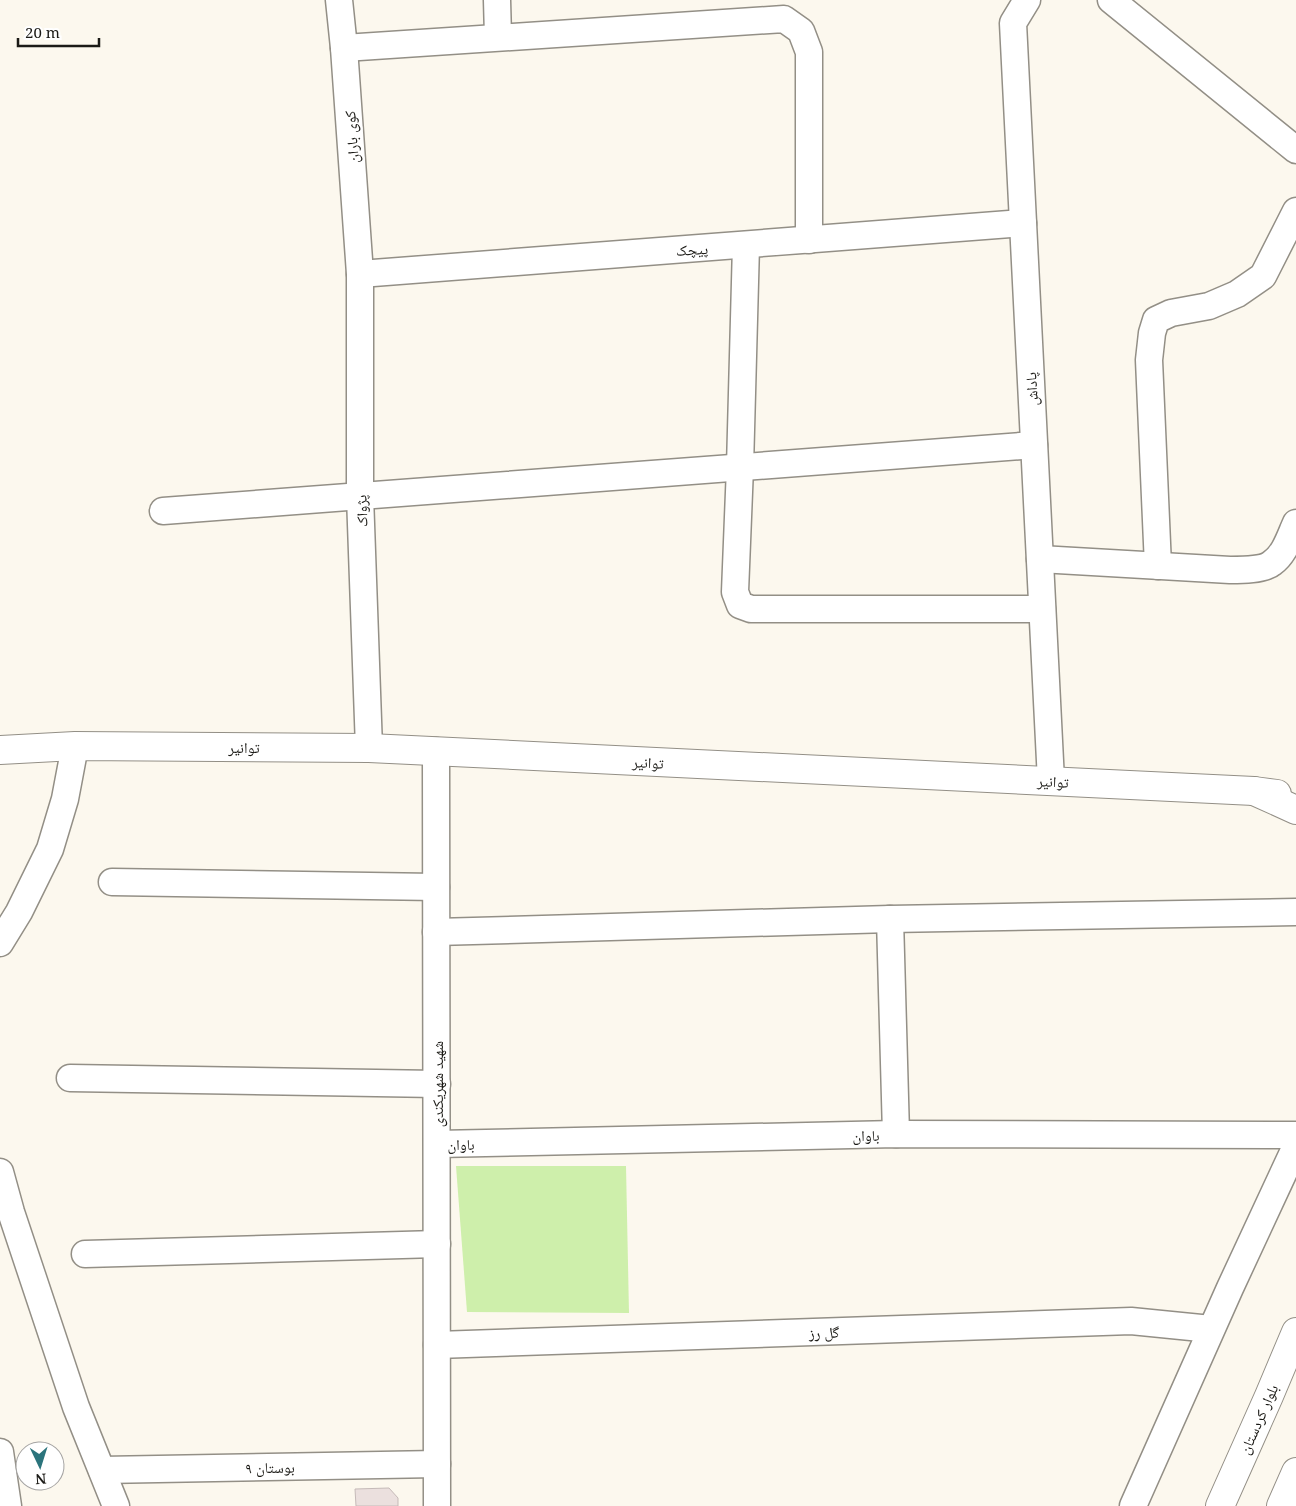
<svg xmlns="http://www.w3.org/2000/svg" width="1296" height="1506" font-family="'Noto Serif','Noto Naskh Arabic',serif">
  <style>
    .green { fill: #ceefab }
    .building { fill: #ebe0de; stroke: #c5bab8 }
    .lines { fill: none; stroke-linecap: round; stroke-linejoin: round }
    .minor-casing { stroke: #938f86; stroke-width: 29 }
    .tertiary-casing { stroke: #938f86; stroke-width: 30 }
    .primary-casing { stroke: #938f86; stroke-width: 30 }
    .minor { stroke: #fff; stroke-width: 26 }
    .tertiary { stroke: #fff; stroke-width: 28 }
    .primary { stroke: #fff; stroke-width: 28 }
    .labels { text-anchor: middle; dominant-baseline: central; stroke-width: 4.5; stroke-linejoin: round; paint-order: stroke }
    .street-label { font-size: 15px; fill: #1b1a16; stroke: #fff }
  </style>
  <rect width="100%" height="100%" fill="#fcf8ee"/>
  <polygon class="green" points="456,1166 626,1166 629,1313 467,1312"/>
  <polygon class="building" points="389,1488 398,1498 398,1506 356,1506 355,1489"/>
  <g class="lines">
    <defs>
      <g id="minor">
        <polyline points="339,0 344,48 360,274 360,496 369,748"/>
        <polyline points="497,0 498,37"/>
        <polyline points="1027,0 1013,23 1051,781"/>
        <polyline points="1111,0 1296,150"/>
        <polyline points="344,48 784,19 801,31 809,52 809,240"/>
        <polyline points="746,245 740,467 735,592 740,605 751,609 1042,609"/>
        <polyline points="360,274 1023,223"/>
        <polyline points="163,511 1034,445"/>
        <path d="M1040 559 1230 570C1241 570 1264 570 1272 563 1285 554 1290 536 1296 523"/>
        <polyline points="1158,566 1149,360 1152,333 1156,320 1171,313 1209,306 1237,294 1263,276 1296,211"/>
        <polyline points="436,751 437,1506"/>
        <polyline points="112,882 436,887"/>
        <polyline points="890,919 896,1134"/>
        <polyline points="436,932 890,919 1296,912"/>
        <polyline points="0,943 19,912 50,849 65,799 75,746"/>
        <polyline points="70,1078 437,1084"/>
        <polyline points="437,1144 896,1134 1296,1135"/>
        <polyline points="0,1172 11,1212 76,1407 116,1506"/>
        <polyline points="85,1254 437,1244"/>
        <polyline points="437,1345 1131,1321 1211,1329"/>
        <polyline points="0,1452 8,1506"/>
        <polyline points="102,1470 437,1464"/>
        <polyline points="1133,1506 1230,1288 1296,1146"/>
      </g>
      <polyline id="tertiary" points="0,750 75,746 369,748 1254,791 1277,794"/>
      <g id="primary">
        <polyline points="1254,791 1296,810"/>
        <polyline points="1220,1506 1269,1396 1296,1332"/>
        <polyline points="1281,1506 1296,1472"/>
      </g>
    </defs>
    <use href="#minor" class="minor-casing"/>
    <use href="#tertiary" class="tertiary-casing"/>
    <use href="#primary" class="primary-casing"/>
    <use href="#minor" class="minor"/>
    <use href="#tertiary" class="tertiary"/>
    <use href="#primary" class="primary"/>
  </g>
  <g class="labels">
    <g class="street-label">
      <text transform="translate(351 137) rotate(-94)">کوی باران</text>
      <text transform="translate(692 249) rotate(-4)">پیچک</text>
      <text transform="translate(1031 389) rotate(-93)">پاداش</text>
      <text transform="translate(361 511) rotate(-92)">پژواک</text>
      <text x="244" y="747">توانیر</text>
      <text transform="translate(648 762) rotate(3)">توانیر</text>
      <text transform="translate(1053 781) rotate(3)">توانیر</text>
      <text transform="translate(437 1084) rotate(-90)">شهید شهریکندی</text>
      <text transform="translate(866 1135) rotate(-1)">باوان</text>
      <text transform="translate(461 1144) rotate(-1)">باوان</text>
      <text transform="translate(824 1332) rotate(-2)">گل رز</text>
      <text transform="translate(1258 1419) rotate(-66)">بلوار کردستان</text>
      <text transform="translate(270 1467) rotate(-1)">بوستان ۹</text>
    </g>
  </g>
  <g transform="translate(40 1466) rotate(176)"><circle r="24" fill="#ffffff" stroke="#a4a3a2"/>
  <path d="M0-4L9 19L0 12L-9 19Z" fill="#2b747c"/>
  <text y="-8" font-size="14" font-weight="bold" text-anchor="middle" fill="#1b1a16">N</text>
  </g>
  <path d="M18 38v8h81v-8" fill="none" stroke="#1b1a16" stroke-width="2.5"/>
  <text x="25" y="38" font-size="15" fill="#1b1a16" stroke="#ffffff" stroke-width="4" paint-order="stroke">20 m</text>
</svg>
